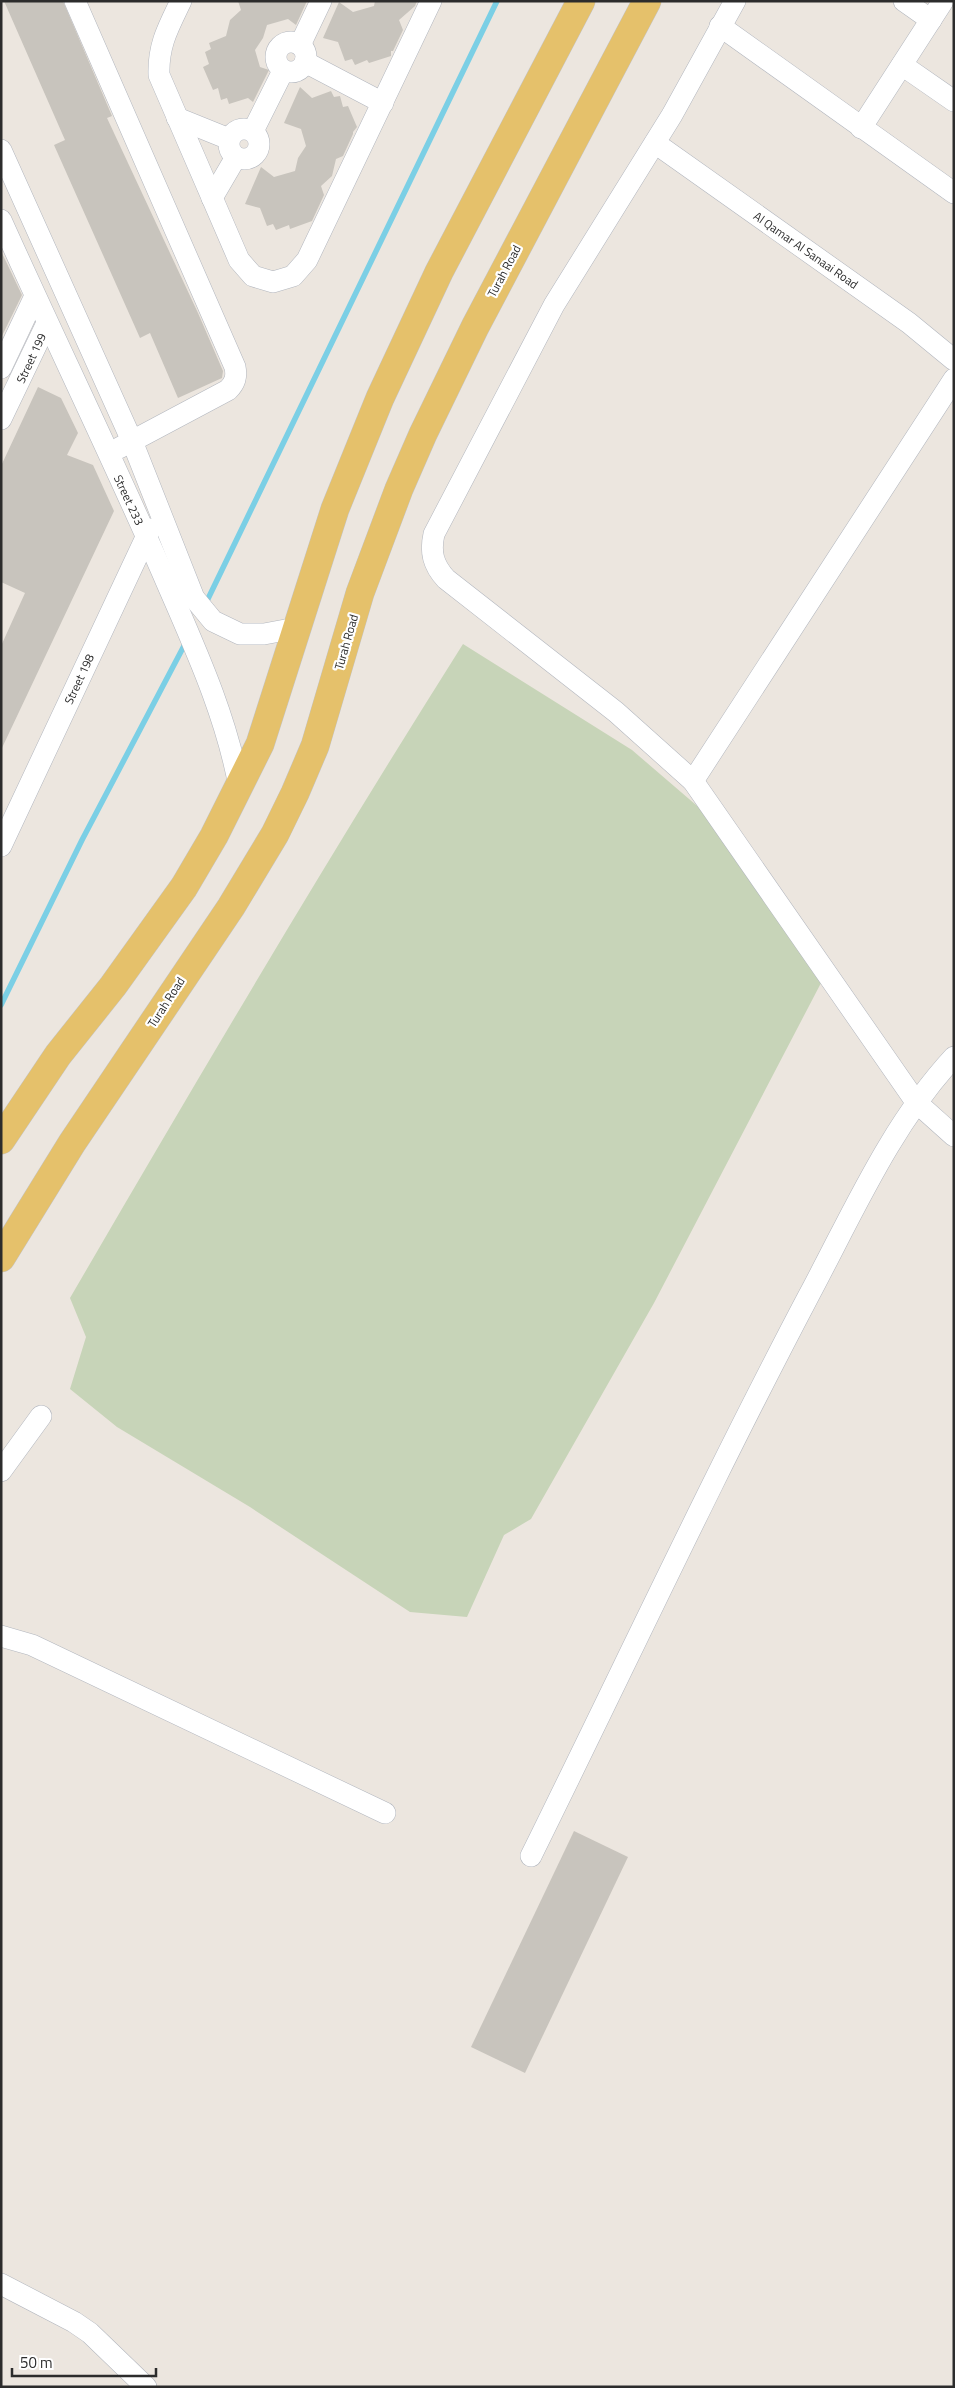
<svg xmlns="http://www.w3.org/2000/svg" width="955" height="2388" font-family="'Titillium Web',sans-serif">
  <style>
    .cemetery { fill: #c7d4b8 }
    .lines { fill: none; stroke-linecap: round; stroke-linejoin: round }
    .stream { stroke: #7bcfe5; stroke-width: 5.5 }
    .building { fill: #c8c4bd }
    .minor-casing { stroke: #b2b6be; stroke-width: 22 }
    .major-casing { stroke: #c4c4c4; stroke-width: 29 }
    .minor { stroke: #fff; stroke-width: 21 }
    .major { stroke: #e5c16b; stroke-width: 28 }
    .labels { text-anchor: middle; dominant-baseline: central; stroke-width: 4.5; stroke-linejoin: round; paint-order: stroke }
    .street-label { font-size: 12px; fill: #2c2c2c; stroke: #fff }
  </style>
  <rect width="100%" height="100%" fill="#ece6df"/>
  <path class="cemetery" d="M463 644 632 750 717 823 821 983 654 1303 531 1519 504 1535 467 1617 410 1612 250 1507 117 1427 70 1389 86 1337 70 1298C198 1078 327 859 463 644Z"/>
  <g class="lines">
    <g class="stream">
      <polyline points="205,605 497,1"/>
      <polyline points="1,1005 82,840 186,642"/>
    </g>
  </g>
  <g class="building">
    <polygon points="4,1 63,1 112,116 107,118 198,313 223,371 222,378 178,398 150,333 140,338 54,145 65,140"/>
    <polygon points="238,1 307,1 296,25 288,19 267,25 263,38 255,50 260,67 269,70 253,102 248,98 229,104 227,98 221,100 218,88 213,90 203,67 209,64 205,52 211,49 209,43 226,36 230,20 241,10"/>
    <polygon points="375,1 417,1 415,6 399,20 403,30 393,51 391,51 391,56 369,63 367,60 355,65 352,59 345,61 338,42 323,38 339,2 353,12 374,6"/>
    <polygon points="300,87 312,98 331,91 334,97 340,96 343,107 348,106 357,127 353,132 353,134 343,156 336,159 332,176 321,186 324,195 312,221 290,229 289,225 276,230 273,224 267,226 260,208 245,204 261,167 274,177 295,171 298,158 306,146 301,129 284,123"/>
    <polygon points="1,251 22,295 1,338"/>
    <polygon points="38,387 61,398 78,433 67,455 93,465 114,511 1,750 1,646 25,593 1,582 1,466"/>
    <polygon points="574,1831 628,1857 525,2073 471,2047"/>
  </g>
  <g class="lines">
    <defs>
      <g id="minor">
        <path d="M75 1 235 367C237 377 235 383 228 390L119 448"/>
        <path d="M181 1C168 28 158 45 159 75L239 260 253 276 273 282 293 276 307 260 431 1"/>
        <path d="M735 1 672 115 554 305 434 534C430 552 433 565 446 579L616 712 693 781 916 1102 954 1136"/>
        <polyline points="904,1 931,20"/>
        <polyline points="720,26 954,193"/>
        <circle cx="291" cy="57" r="15"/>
        <polyline points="300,45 321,1"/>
        <polyline points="305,62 383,103"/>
        <polyline points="902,65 954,101"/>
        <polyline points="177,118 229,139"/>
        <polyline points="861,128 943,1"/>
        <circle cx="244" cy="144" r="15"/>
        <polyline points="253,131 283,71"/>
        <polyline points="655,143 909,323 954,360"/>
        <polyline points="1,150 132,441 194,598 213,621 240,634 264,634 296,628"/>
        <polyline points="212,198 236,157"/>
        <path d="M1 220C54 338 111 455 163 574 193 644 225 711 239 786"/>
        <polyline points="1,368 35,296"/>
        <polyline points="1,419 47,323"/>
        <polyline points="693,781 954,379"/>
        <polyline points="1,846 150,529"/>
        <polyline points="1,1471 41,1416"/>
        <polyline points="1,1636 32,1645 385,1813"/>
        <path d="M531 1856C623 1670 711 1481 808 1297 852 1215 890 1126 954 1057"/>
        <polyline points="1,2284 74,2322 90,2333 146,2387"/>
      </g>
      <g id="major">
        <polyline points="1,1140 58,1055 113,986 184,887 214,836 260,744 335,509 380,398 439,272 581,1"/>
        <polyline points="1,1258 72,1143 231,907 275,834 295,793 315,746 360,593 399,489 423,434 475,327 647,1"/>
      </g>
    </defs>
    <use href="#minor" class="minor-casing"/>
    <use href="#major" class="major-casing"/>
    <use href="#minor" class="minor"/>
    <use href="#major" class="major"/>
  </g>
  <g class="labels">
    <g class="street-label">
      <text transform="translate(806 250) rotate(35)">Al Qamar Al Sanaai Road</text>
      <text transform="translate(504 271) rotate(-62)">Turah Road</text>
      <text transform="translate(31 358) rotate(-65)">Street 199</text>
      <text transform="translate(129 500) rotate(65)">Street 233</text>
      <text transform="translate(346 642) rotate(-74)">Turah Road</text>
      <text transform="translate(79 679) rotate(-65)">Street 198</text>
      <text transform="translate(166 1002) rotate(-57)">Turah Road</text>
    </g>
  </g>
  <rect width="955" height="2388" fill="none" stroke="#2c2c2c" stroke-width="5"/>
  <path d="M12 2368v8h144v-8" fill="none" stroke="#2c2c2c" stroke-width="2.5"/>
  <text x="20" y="2368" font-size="15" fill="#2c2c2c" stroke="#ffffff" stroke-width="4" paint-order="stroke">50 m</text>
</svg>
